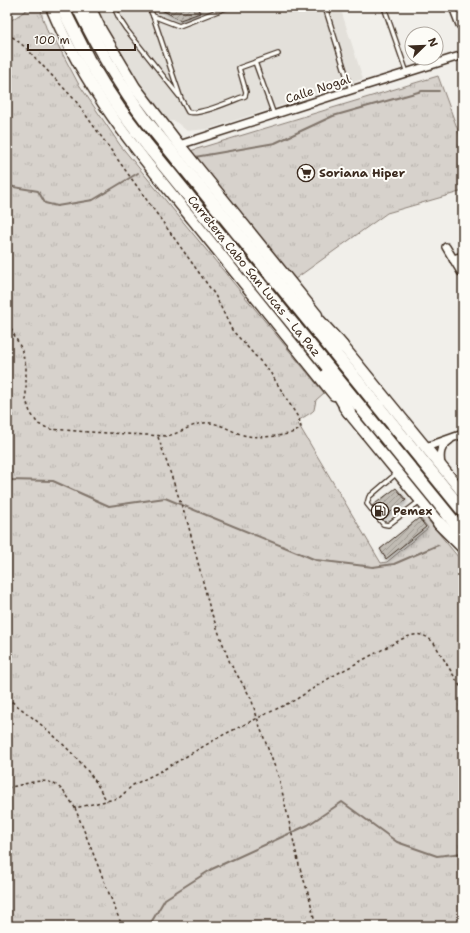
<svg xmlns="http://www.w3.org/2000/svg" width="470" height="933" font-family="'Shantell Sans',sans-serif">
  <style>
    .built { fill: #e3e0da }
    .grass { fill: url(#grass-tufts); stroke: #897e75 }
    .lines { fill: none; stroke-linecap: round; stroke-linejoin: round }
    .stream { stroke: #80746b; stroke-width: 2 }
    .building { fill: url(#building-hatch); stroke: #3b2a1e; filter: url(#shadow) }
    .service-casing { stroke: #3b2a1e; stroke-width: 6 }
    .minor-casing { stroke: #3b2a1e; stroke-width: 10 }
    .secondary-casing { stroke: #3b2a1e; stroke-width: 13 }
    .trunk-casing { stroke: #3b2a1e; stroke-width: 15 }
    .path { stroke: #3b2a1e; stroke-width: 1.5; stroke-dasharray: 3 3; stroke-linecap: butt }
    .service { stroke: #fdfcf7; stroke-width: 3.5 }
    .minor { stroke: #fdfcf7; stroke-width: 7 }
    .secondary { stroke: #fdfcf7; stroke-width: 10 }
    .trunk { stroke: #fdfcf7; stroke-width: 12 }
    .labels { text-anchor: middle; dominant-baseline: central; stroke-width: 4; stroke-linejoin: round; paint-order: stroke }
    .street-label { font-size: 12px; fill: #3b2a1e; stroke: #fdfcf7 }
    .poi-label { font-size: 12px; font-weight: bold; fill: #3b2a1e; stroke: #fdfcf7; text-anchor: start }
  </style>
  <defs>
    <pattern id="grass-tufts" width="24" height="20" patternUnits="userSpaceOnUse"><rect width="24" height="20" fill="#d7d2cc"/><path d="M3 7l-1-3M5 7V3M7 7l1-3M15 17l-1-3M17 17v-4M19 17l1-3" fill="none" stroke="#b9b4af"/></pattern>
    <pattern id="building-hatch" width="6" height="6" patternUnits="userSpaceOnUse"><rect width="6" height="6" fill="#c1bcb4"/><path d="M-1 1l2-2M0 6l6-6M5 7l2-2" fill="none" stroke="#9e9992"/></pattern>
    <filter id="shadow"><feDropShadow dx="1.5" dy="2.5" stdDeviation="2" flood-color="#0004"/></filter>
  </defs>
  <rect width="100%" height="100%" fill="#f1efea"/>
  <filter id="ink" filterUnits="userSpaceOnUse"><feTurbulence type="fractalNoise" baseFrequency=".025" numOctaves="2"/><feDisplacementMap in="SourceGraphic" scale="8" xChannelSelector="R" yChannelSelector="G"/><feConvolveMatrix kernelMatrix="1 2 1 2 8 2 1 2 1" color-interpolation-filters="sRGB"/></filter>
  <g filter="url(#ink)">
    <polygon class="built" points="96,7 340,7 363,79 208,129 187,131 175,121 168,121 162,115 124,58"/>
    <g class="grass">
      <path d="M31 7H41L42 16 48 33 53 36 78 83 120 145 324 393 316 400C315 403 315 407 314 410 312 413 301 418 297 422L381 563 387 562 428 528 416 513 423 514 463 563V926H7V23Z"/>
      <polygon points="438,76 463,144 463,191 387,213 295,279 190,151"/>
    </g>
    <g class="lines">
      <g class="stream">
        <polyline points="195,157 275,143 333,116 422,91 439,91"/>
        <polyline points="7,188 8,186 38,191 45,203 57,206 93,200 138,173"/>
        <polyline points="7,480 53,481 109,506 165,498 316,560 373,567 394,564 438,545"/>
        <polyline points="149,926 165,899 212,869 308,825 342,802 397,842 437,856 463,853"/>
      </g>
    </g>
    <g class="building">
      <polygon points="161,7 197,7 200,13 180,20 162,10"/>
      <polygon points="463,464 463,479 457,466"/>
      <polygon points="396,488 406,500 382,519 372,506"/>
      <polygon points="419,518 426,527 386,559 380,549"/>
    </g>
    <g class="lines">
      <defs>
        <g id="service">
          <polyline points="114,7 120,20 126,29 179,96"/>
          <polyline points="149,7 153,16 179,26 228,7"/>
          <polyline points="325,7 351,90"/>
          <polyline points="384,7 407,73"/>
          <path d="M153 16 181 99 188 112C199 116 234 100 245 96L246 92 239 68 278 54"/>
          <polyline points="255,62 274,115"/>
          <polyline points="397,473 369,497 367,504 383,524 388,525 420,501"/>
        </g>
        <g id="minor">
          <polyline points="453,7 460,25 463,26"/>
          <polyline points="179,145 351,90 463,55"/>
          <polyline points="446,247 461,272"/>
          <polyline points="453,259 463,256"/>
          <polyline points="423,445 429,446 463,434"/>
          <path d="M441 465C439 453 440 447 450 440"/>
        </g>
        <g id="secondary">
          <path d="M51 7C84 88 138 153 193 220 240 278 287 337 334 395"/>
          <polyline points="90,7 101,30 135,87 177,142 317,315"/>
          <polyline points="338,340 463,493"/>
          <polyline points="344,407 443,528"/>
        </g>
        <g id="trunk">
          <polyline points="62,7 88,59 103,84 119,108 147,145 463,533"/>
          <path d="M78 7C98 48 120 86 147 122L463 511"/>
          <polyline points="309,310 342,346"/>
          <polyline points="327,374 349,412"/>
          <polyline points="439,523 463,547"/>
        </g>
      </defs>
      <use href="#service" class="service-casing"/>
      <use href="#minor" class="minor-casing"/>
      <use href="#secondary" class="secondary-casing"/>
      <use href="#trunk" class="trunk-casing"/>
      <g class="path">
        <path d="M7 34 14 38 26 48 75 100 215 295 232 330 270 372 299 419 301 427C295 437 259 438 248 436 233 434 220 421 204 423 191 424 180 434 166 436L89 432 50 429 38 424 30 412 26 400V366L21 348 10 327 7 317"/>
        <polyline points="158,437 188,524 210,609 230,663 251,698 261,730 279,778 299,865 309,896 316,926"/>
        <path d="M7 698C38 721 70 747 93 778 98 785 102 794 107 801"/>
        <path d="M7 788C43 780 54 772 75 808L119 798 133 785 161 771 225 734 295 700 331 677 402 639C416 633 423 632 434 643L463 691"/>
        <polyline points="75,808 122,926"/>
      </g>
      <use href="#service" class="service"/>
      <use href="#minor" class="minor"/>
      <use href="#secondary" class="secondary"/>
      <use href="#trunk" class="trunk"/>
    </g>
  </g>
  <defs>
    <symbol id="supermarket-ring" viewBox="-11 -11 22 22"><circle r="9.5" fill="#fdfcf7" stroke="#3b2a1e" stroke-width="1.5"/><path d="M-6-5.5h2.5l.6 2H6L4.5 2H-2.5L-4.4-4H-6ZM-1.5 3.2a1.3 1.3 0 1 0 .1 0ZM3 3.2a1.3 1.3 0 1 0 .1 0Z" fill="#3b2a1e"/></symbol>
    <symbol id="fuel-ring" viewBox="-11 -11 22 22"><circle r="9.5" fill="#fdfcf7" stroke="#3b2a1e" stroke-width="1.5"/><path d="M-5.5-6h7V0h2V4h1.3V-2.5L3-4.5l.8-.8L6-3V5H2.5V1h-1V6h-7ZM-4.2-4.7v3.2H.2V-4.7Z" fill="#3b2a1e"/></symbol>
  </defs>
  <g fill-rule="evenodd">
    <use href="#supermarket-ring" x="296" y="163" width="20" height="20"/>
    <use href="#fuel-ring" x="370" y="501" width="20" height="20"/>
  </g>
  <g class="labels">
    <g class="street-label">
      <text transform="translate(318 89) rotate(-18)">Calle Nogal</text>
      <text transform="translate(254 276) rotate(51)">Carretera Cabo San Lucas - La Paz</text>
    </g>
    <g class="poi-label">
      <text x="319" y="173">Soriana Hiper</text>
      <text x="393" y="511">Pemex</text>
    </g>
  </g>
  <rect width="470" height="933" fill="none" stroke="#fdfcf7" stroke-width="24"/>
  <rect x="12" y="12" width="446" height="909" fill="none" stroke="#3b2a1e" stroke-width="1.5" filter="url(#ink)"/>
  <g transform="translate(424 46) rotate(67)"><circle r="19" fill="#fdfcf7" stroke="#afa8a0"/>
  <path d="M0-3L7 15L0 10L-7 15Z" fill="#3b2a1e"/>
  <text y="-6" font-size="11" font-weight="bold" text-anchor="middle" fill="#3b2a1e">N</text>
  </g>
  <path d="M28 44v6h107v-6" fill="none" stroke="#3b2a1e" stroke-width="2"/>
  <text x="34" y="44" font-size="12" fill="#3b2a1e" stroke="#fdfcf7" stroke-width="3" paint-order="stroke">100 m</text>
</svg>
